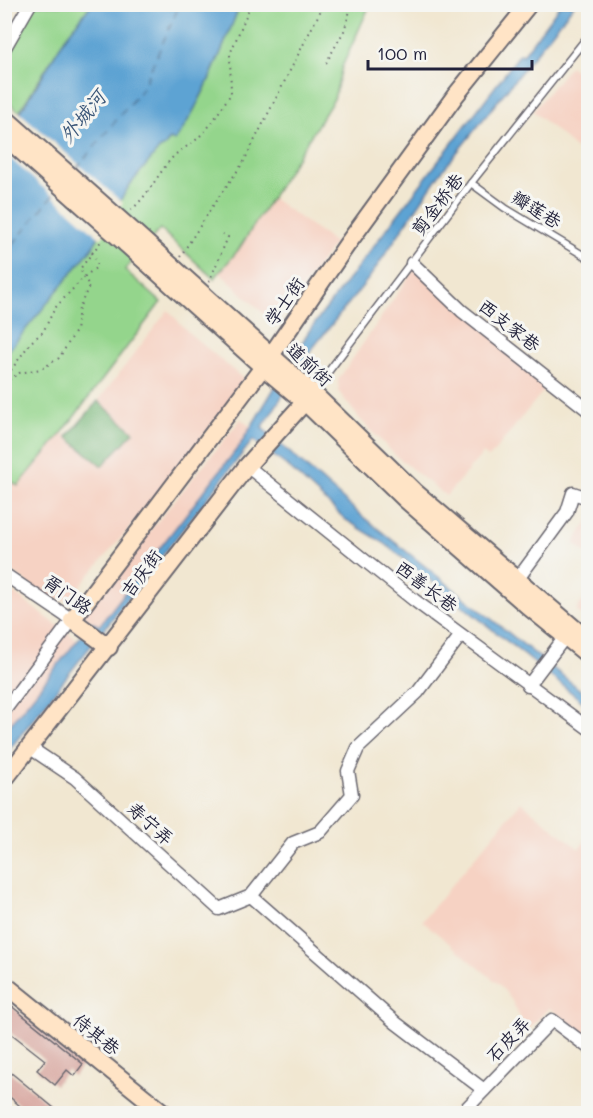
<svg xmlns="http://www.w3.org/2000/svg" width="593" height="1118" font-family="Mali,'LXGW WenKai TC',sans-serif">
  <style>
    .built { fill: #f6d2c3 }
    .green { fill: #94d58c; stroke: #5b7c64; stroke-width: 1.5 }
    .forest { fill: #77b678; stroke: #4c6c5a; stroke-width: 1.5 }
    .water { fill: #5da3d3; stroke: #406287; stroke-width: 1.5 }
    .pier { fill: #f1e7d1 }
    .lines { fill: none; stroke-linecap: round; stroke-linejoin: round }
    .ferry { stroke: #3a5678; stroke-width: 1.5; stroke-dasharray: 8 6; stroke-linecap: butt }
    .building { fill: #d49d95 }
    .lane-casing { stroke: #6a6770; stroke-width: 9 }
    .street-casing { stroke: #6a6770; stroke-width: 15 }
    .secondary-casing { stroke: #6a6770; stroke-width: 20 }
    .path { stroke: #6a6770; stroke-width: 2; stroke-dasharray: 1.5 4.5; stroke-linecap: butt }
    .lane { stroke: #fff; stroke-width: 6 }
    .street { stroke: #fff; stroke-width: 12 }
    .secondary { stroke: #ffe4c6; stroke-width: 16 }
    .secondary-bridge-casing { stroke: #6a6770; stroke-width: 20; stroke-linecap: butt }
    .secondary-bridge { stroke: #ffe4c6; stroke-width: 16 }
    .labels { text-anchor: middle; dominant-baseline: central; stroke-width: 6; stroke-linejoin: round; paint-order: stroke }
    .street-label { font-size: 18px; fill: #22223b; stroke: #f6f6f2 }
    .water-label { font-size: 20px; font-style: italic; fill: #3a5678; stroke: #f6f6f2 }
  </style>
  <rect width="100%" height="100%" fill="#f6f6f2"/>
  <filter id="ink" filterUnits="userSpaceOnUse"><feTurbulence type="fractalNoise" baseFrequency=".0167" numOctaves="2"/><feDisplacementMap in="SourceGraphic" scale="12" xChannelSelector="R" yChannelSelector="G"/><feConvolveMatrix kernelMatrix="1 2 1 2 8 2 1 2 1" color-interpolation-filters="sRGB"/></filter>
  <filter id="wash" filterUnits="userSpaceOnUse"><feTurbulence type="fractalNoise" baseFrequency=".008" numOctaves="4" result="noise"/><feDisplacementMap in="SourceGraphic" scale="24" xChannelSelector="R" yChannelSelector="G"/><feGaussianBlur stdDeviation="1.35" result="paint"/><feColorMatrix in="noise" values="0 0 0 0 0 0 0 0 0 0 0 0 0 0 0 0 0 1.4 0 .05"/><feComposite in="paint" operator="in"/></filter>
  <g filter="url(#wash)">
    <rect width="100%" height="100%" fill="#f1e7d1"/>
    <g class="built">
      <polygon points="570,66 588,82 588,159 533,111"/>
      <polygon points="272,198 335,243 275,324 219,272 239,249"/>
      <polygon points="415,268 552,380 489,458 483,453 446,496 396,456 359,418 339,392 338,380"/>
      <polygon points="168,310 189,333 246,381 158,494 72,596 65,600 48,598 5,566 5,477 18,486 62,433 102,466 113,456 134,432 98,401"/>
      <polygon points="241,419 251,427 240,445 98,627 82,614"/>
      <polygon points="588,521 588,555 574,543"/>
      <polygon points="5,587 79,641 5,731"/>
      <polygon points="588,594 588,620 576,610"/>
      <polygon points="521,802 579,849 588,837 588,1038 549,1008 527,1031 511,999 500,985 422,921"/>
    </g>
    <g class="green">
      <polygon points="32,5 91,5 65,38 19,112 5,99 5,55"/>
      <path d="M240 5H370L342 67 334 99 239 249 214 279 160 229 125 270 161 302 62 433 18 486 5 477V355L92 248 129 186 159 149 165 146 170 139 175 140C205 99 221 51 240 5Z"/>
    </g>
    <polygon class="forest" points="98,401 134,432 102,466 67,437"/>
    <g class="water">
      <path d="M91 5H240C221 51 204 99 175 141L170 139 165 146 159 149 129 186 92 248 5 355V138L65 38Z"/>
      <polygon points="560,5 574,5 439,175 369,278 312,349 262,428 362,516 588,696 588,706 384,543 346,520 287,466 253,440 5,755 5,731 92,622 99,626 240,445 309,331 520,54 523,55"/>
    </g>
    <polygon class="pier" points="17,110 123,203 101,239 5,154 4,132"/>
    <g class="lines">
      <g class="ferry">
        <polyline points="76,169 142,89 180,4"/>
        <polyline points="4,255 55,193"/>
      </g>
    </g>
    <g id="blocks">
      <g class="building">
        <polygon points="4,1000 83,1064 74,1076 67,1070 55,1085 37,1070 45,1060 4,1028"/>
        <polygon points="4,1067 31,1089 60,1113 28,1113 4,1092"/>
      </g>
    </g>
  </g>
  <g filter="url(#ink)">
    <use href="#blocks" fill-opacity="0" stroke="#6a6770" stroke-width="1.5"/>
    <g class="lines">
      <defs>
        <g id="lane">
          <polyline points="471,183 505,208 588,258"/>
          <polyline points="313,392 471,183 588,36"/>
        </g>
        <g id="street">
          <polyline points="4,49 30,4"/>
          <polyline points="412,263 462,311 588,410"/>
          <polyline points="247,466 414,600 588,728"/>
          <polyline points="4,574 72,620 4,711"/>
          <polyline points="517,580 567,512 573,493 588,498"/>
          <polyline points="528,686 565,637"/>
          <polyline points="29,747 75,778 219,909 251,896 293,843 320,832 352,795 348,771 358,748 418,692 461,635"/>
          <polyline points="251,896 396,1023 484,1090"/>
          <polyline points="461,1114 552,1020 588,1047"/>
        </g>
        <g id="secondary">
          <polyline points="134,232 313,393 414,491 588,640"/>
          <polyline points="125,243 263,367 305,402 406,500 530,608 588,655"/>
          <polyline points="109,647 72,620 263,367 346,246 455,96 529,4"/>
          <polyline points="4,780 247,466 310,396"/>
          <polyline points="4,984 165,1114"/>
        </g>
      </defs>
      <use href="#lane" class="lane-casing"/>
      <use href="#street" class="street-casing"/>
      <use href="#secondary" class="secondary-casing"/>
      <g class="path">
        <polyline points="326,63 344,31 352,4"/>
        <path d="M131 210C148 196 157 175 172 158 180 149 192 145 201 135 214 123 221 107 231 94L230 54 251 4"/>
        <polyline points="180,257 218,198 243,163 324,4"/>
        <polyline points="209,282 228,237 223,234"/>
        <polyline points="4,380 31,342 43,332 55,308 84,277 97,267 97,262 92,253"/>
        <polyline points="4,383 19,373 41,369 59,358 76,331 79,308 89,286 80,269 102,240"/>
      </g>
      <use href="#lane" class="lane"/>
      <use href="#street" class="street"/>
      <use href="#secondary" class="secondary"/>
      <defs>
        <g id="secondary-bridge">
          <polyline points="4,117 134,232"/>
          <polyline points="4,136 125,243"/>
        </g>
      </defs>
      <use href="#secondary-bridge" class="secondary-bridge-casing"/>
      <use href="#secondary-bridge" class="secondary-bridge"/>
    </g>
  </g>
  <g class="labels">
    <g class="street-label">
      <text transform="translate(437 204) rotate(-53)">剪金桥巷</text>
      <text transform="translate(537 209) rotate(31)">瓣莲巷</text>
      <text transform="translate(284 301) rotate(-55)">学士街</text>
      <text transform="translate(510 325) rotate(38)">西支家巷</text>
      <text transform="translate(310 364) rotate(43)">道前街</text>
      <text transform="translate(141 573) rotate(-53)">吉庆街</text>
      <text transform="translate(427 586) rotate(37)">西善长巷</text>
      <text transform="translate(68 594) rotate(35)">胥门路</text>
      <text transform="translate(151 823) rotate(42)">寿宁弄</text>
      <text transform="translate(97 1034) rotate(39)">侍其巷</text>
      <text transform="translate(508 1039) rotate(-46)">石皮弄</text>
    </g>
    <g class="water-label">
      <text transform="translate(82 116) rotate(-51)">外城河</text>
    </g>
  </g>
  <rect width="593" height="1118" fill="none" stroke="#f6f6f2" stroke-width="24"/>
  <path d="M368 60v9h164v-9" fill="none" stroke="#22223b" stroke-width="3"/>
  <text x="377" y="60" font-size="18" fill="#22223b" stroke="#f6f6f2" stroke-width="4.5" paint-order="stroke">100 m</text>
</svg>
